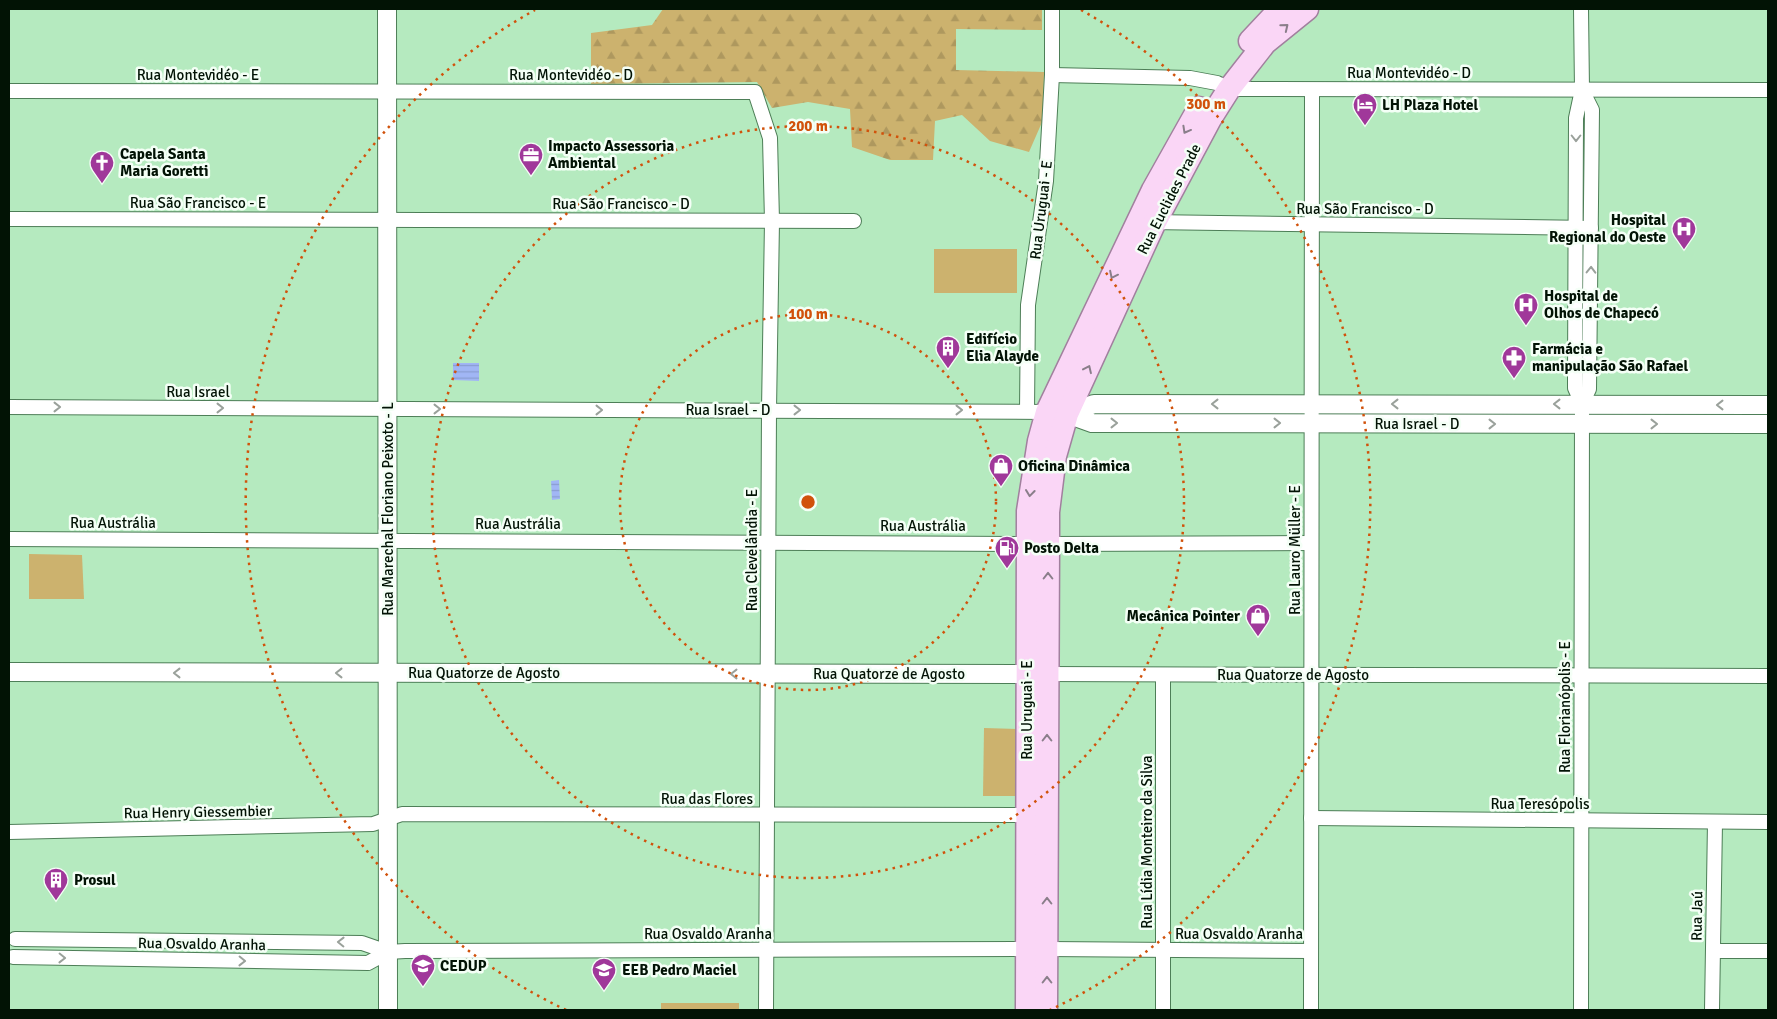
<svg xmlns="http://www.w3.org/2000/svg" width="1777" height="1019" font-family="Signika,sans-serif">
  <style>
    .green { fill: #ccb26e }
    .forest { fill: url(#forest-firs) }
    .water { fill: url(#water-rules) }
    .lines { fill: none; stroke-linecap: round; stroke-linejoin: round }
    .minor-casing { stroke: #4d7e57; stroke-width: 16 }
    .tertiary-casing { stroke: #4d7e57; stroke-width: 20 }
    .primary-casing { stroke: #a1809e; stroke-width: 25 }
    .minor { stroke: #fff; stroke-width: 14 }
    .tertiary { stroke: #fff; stroke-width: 18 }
    .primary { stroke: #fad6f6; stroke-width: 22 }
    .oneway { stroke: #8a7e8a }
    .oneway2 { stroke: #9aa19b }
    .ring { fill: none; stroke: #d1520b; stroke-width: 2.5; stroke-dasharray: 2.5 5 }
    .labels { text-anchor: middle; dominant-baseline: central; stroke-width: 5; stroke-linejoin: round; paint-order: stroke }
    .street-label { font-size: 15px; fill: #021305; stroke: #f4fff6 }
    .poi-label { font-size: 15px; font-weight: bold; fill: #021305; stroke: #f4fff6; text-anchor: start }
    .centre { fill: #d1520b; stroke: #f4fff6; stroke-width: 2.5 }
    .ring-label { font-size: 15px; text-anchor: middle; font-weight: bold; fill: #d1520b; stroke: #f4fff6; stroke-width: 5; stroke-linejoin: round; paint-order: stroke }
  </style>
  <defs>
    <pattern id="forest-firs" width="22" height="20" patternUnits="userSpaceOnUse" patternTransform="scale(1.25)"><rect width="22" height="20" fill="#ccb26e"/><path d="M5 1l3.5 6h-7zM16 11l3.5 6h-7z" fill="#ae985e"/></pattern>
    <pattern id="water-rules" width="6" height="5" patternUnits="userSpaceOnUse" patternTransform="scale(1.25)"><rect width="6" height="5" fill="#a1b6f5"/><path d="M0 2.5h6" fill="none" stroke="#899cd1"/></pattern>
  </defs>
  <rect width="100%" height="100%" fill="#b5eabf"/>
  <g class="green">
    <rect x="934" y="249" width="83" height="44"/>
    <polygon points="29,554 82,555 84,599 29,599"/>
    <polygon points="984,728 1020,729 1018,796 983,796"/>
    <rect x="661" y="1003" width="78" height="7"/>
  </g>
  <polygon class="forest" points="663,9 1042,9 1042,30 956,29 956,70 1044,72 1043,120 1029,152 990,141 962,115 935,121 933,160 890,160 852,147 850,109 808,102 772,108 757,82 591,84 591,33 652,25"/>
  <g class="water">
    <polygon points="453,363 479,363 479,381 453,380"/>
    <polygon points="559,480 560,499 552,500 551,481"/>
  </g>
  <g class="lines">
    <defs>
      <g id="minor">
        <polyline points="1581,9 1582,90 1576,118 1575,381 1575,388 1582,404 1581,1010"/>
        <polyline points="1052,75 1190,78 1217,83 1229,89 1768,90"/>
        <polyline points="1582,90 1592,110 1589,389 1582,404"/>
        <polyline points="9,91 755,92 770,138 772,221 769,410 766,1010"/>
        <polyline points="9,219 854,221"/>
        <polyline points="1149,222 1591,228"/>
        <polyline points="9,407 1047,412"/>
        <polyline points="1027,411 1028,305 1046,181 1052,75 1052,9"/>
        <polyline points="9,539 1027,544"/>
        <polyline points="1048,544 1311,543"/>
        <polyline points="1042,674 1768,676"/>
        <polyline points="1163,675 1163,1010"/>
        <polyline points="1311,818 1768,822"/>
        <polyline points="9,832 373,824 402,814 1027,815"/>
        <polyline points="15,939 362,943 388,952"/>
        <polyline points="1047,949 1311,951"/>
        <polyline points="1713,951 1768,951"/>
        <polyline points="13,957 368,963 388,952 405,951 1027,949"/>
        <polyline points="1311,1010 1312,90"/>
        <polyline points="1712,1010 1715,822"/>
      </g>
      <g id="tertiary">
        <polyline points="387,9 388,1010"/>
        <polyline points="1055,412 1067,414 1092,423 1768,424"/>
        <polyline points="1067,414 1094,404 1768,405"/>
        <polyline points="9,672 1027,674"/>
      </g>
      <g id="primary">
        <polyline points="1250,41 1280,9"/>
        <polyline points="1027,1010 1028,511 1039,441 1047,412 1153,190 1199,108"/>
        <polyline points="1046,1010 1048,544 1048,512 1055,456 1067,414 1154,224 1210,119 1229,89 1265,43 1307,9"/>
      </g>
    </defs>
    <use href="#minor" class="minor-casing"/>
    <use href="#tertiary" class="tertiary-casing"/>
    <use href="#primary" class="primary-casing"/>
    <use href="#minor" class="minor"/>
    <use href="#tertiary" class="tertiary"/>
    <use href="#primary" class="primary"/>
  </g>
  <defs><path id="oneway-chevron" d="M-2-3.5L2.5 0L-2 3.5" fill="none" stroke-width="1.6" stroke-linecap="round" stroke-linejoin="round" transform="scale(1.25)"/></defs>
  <g class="oneway">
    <use href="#oneway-chevron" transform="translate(1285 27) rotate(-39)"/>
    <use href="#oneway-chevron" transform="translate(1186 130) rotate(119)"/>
    <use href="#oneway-chevron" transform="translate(1113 275) rotate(116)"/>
    <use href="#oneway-chevron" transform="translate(1088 369) rotate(-65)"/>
    <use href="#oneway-chevron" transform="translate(1030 493) rotate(97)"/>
    <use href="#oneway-chevron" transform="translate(1048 576) rotate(-90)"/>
    <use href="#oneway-chevron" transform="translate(1047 738) rotate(-90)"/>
    <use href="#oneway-chevron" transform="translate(1047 901) rotate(-90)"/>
    <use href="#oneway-chevron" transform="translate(1047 980) rotate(-90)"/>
  </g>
  <g class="oneway2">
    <use href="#oneway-chevron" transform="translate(1576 138) rotate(90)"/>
    <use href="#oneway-chevron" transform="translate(1591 270) rotate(-89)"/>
    <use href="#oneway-chevron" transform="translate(1215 404) rotate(-180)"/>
    <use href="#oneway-chevron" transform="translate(1395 404) rotate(180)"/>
    <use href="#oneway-chevron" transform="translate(1557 404) rotate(180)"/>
    <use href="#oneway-chevron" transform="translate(1720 405) rotate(-180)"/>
    <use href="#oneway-chevron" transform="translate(57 407)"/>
    <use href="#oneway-chevron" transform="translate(220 408)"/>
    <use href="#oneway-chevron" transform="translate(437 409)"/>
    <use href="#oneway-chevron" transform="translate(599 410)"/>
    <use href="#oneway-chevron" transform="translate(797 410)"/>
    <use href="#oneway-chevron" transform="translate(959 410)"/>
    <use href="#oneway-chevron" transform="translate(1114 423)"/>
    <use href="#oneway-chevron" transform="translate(1277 423)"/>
    <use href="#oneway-chevron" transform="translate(1492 424)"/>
    <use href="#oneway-chevron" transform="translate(1654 424)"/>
    <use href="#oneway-chevron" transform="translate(177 673) rotate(-180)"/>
    <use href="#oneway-chevron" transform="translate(339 673) rotate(-180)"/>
    <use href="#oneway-chevron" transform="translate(734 674) rotate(-180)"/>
    <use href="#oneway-chevron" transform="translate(341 942) rotate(-179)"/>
    <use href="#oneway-chevron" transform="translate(62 958) rotate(1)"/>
    <use href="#oneway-chevron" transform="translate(242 961) rotate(1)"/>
  </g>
  <g class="ring">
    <circle cx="808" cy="502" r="188"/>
    <circle cx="808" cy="502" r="376"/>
    <path d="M566 1010A563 563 0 0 1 535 10M1081 10A563 563 0 0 1 1050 1010"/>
  </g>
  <defs>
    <symbol id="hotel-pin" viewBox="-11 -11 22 30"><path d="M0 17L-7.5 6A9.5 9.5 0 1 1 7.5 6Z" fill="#a0389a" stroke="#f4fff6"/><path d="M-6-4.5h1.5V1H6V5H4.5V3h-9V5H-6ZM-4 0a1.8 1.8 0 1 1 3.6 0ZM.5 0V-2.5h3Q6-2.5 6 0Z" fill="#fff"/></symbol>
    <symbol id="office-pin" viewBox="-11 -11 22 30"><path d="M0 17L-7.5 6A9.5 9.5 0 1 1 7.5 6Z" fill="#a0389a" stroke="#f4fff6"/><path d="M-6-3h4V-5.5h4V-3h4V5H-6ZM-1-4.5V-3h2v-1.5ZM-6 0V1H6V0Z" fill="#fff"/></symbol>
    <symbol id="church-pin" viewBox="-11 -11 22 30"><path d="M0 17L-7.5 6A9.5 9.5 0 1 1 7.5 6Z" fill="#a0389a" stroke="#f4fff6"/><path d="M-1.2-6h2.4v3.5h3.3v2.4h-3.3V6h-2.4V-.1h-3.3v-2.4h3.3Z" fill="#fff"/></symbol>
    <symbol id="hospital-pin" viewBox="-11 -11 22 30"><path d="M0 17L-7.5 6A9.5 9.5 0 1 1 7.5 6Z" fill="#a0389a" stroke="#f4fff6"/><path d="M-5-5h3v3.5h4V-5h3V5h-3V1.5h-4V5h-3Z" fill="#fff"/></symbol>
    <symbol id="building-pin" viewBox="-11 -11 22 30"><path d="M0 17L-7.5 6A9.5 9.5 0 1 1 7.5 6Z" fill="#a0389a" stroke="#f4fff6"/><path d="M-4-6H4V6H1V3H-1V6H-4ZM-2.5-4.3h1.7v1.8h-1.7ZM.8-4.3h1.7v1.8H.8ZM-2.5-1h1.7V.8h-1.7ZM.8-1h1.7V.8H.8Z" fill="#fff"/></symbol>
    <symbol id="pharmacy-pin" viewBox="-11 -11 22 30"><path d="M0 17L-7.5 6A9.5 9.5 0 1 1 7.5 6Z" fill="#a0389a" stroke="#f4fff6"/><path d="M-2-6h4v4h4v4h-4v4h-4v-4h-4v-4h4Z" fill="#fff"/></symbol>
    <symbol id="shop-pin" viewBox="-11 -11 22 30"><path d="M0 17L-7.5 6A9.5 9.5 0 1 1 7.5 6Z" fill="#a0389a" stroke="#f4fff6"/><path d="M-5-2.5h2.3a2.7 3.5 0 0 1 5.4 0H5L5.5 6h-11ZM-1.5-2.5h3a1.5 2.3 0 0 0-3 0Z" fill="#fff"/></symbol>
    <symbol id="fuel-pin" viewBox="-11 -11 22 30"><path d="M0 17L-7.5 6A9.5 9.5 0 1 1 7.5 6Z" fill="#a0389a" stroke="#f4fff6"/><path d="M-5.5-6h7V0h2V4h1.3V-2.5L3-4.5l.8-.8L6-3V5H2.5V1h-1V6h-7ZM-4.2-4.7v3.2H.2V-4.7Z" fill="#fff"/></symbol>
    <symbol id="school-pin" viewBox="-11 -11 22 30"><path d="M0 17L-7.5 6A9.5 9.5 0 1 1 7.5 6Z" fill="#a0389a" stroke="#f4fff6"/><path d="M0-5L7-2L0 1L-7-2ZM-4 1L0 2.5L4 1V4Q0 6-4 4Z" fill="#fff"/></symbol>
  </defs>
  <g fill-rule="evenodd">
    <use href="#hotel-pin" x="1351" y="91" width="28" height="38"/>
    <use href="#office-pin" x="517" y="141" width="28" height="38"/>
    <use href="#church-pin" x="88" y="149" width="28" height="38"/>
    <use href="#hospital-pin" x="1670" y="215" width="28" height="38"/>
    <use href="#hospital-pin" x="1512" y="291" width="28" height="38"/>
    <use href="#building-pin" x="934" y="334" width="28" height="38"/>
    <use href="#pharmacy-pin" x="1500" y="344" width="28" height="38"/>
    <use href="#shop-pin" x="987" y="452" width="28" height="38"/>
    <use href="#fuel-pin" x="993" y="534" width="28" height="38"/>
    <use href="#shop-pin" x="1244" y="602" width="28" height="38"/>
    <use href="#building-pin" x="42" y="866" width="28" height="38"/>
    <use href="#school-pin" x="409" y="952" width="28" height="38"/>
    <use href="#school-pin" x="590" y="956" width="28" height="38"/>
  </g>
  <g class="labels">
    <g class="street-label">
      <text x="1409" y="73">Rua Montevidéo - D</text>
      <text x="198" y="75">Rua Montevidéo - E</text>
      <text x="571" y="75">Rua Montevidéo - D</text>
      <text transform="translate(1169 199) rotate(-63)">Rua Euclides Prade</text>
      <text x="198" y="203">Rua São Francisco - E</text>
      <text x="621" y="204">Rua São Francisco - D</text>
      <text x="1365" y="209">Rua São Francisco - D</text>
      <text transform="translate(1041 210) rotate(-83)">Rua Uruguai - E</text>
      <text x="198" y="392">Rua Israel</text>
      <text x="728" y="410">Rua Israel - D</text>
      <text x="1417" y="424">Rua Israel - D</text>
      <text transform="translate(388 509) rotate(-90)">Rua Marechal Floriano Peixoto - L</text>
      <text x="113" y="523">Rua Austrália</text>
      <text x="518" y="524">Rua Austrália</text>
      <text x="923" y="526">Rua Austrália</text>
      <text transform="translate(752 550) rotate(-90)">Rua Clevelândia - E</text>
      <text transform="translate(1295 550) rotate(-90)">Rua Lauro Müller - E</text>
      <text x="484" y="673">Rua Quatorze de Agosto</text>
      <text x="889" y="674">Rua Quatorze de Agosto</text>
      <text x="1293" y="675">Rua Quatorze de Agosto</text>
      <text transform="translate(1565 707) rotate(-90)">Rua Florianópolis - E</text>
      <text transform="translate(1027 710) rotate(-90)">Rua Uruguai - E</text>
      <text x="707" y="799">Rua das Flores</text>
      <text x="1540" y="804">Rua Teresópolis</text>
      <text transform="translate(198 812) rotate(-1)">Rua Henry Giessembier</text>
      <text transform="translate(1147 842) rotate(-90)">Rua Lídia Monteiro da Silva</text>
      <text transform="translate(1697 916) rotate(-89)">Rua Jaú</text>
      <text x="708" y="934">Rua Osvaldo Aranha</text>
      <text x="1239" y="934">Rua Osvaldo Aranha</text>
      <text transform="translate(202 944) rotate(1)">Rua Osvaldo Aranha</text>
    </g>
    <g class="poi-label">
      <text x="1382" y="105">LH Plaza Hotel</text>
      <text x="548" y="146">Impacto Assessoria<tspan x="548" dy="17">Ambiental</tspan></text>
      <text x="120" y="154">Capela Santa<tspan x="120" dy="17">Maria Goretti</tspan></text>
      <text x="1666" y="220" text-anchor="end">Hospital<tspan x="1666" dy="17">Regional do Oeste</tspan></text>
      <text x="1544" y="296">Hospital de<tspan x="1544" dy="17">Olhos de Chapecó</tspan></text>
      <text x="966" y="339">Edifício<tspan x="966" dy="17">Elia Alayde</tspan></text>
      <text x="1532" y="349">Farmácia e<tspan x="1532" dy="17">manipulação São Rafael</tspan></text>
      <text x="1018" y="466">Oficina Dinâmica</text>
      <text x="1024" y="548">Posto Delta</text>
      <text x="1240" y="616" text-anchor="end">Mecânica Pointer</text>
      <text x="74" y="880">Prosul</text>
      <text x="440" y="966">CEDUP</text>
      <text x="622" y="970">EEB Pedro Maciel</text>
    </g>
  </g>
  <circle cx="808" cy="502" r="8" class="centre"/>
  <g class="ring-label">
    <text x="1206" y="109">300 m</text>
    <text x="808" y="131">200 m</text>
    <text x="808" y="319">100 m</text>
  </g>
  <rect width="1777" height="1019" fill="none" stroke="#021305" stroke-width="20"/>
</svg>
